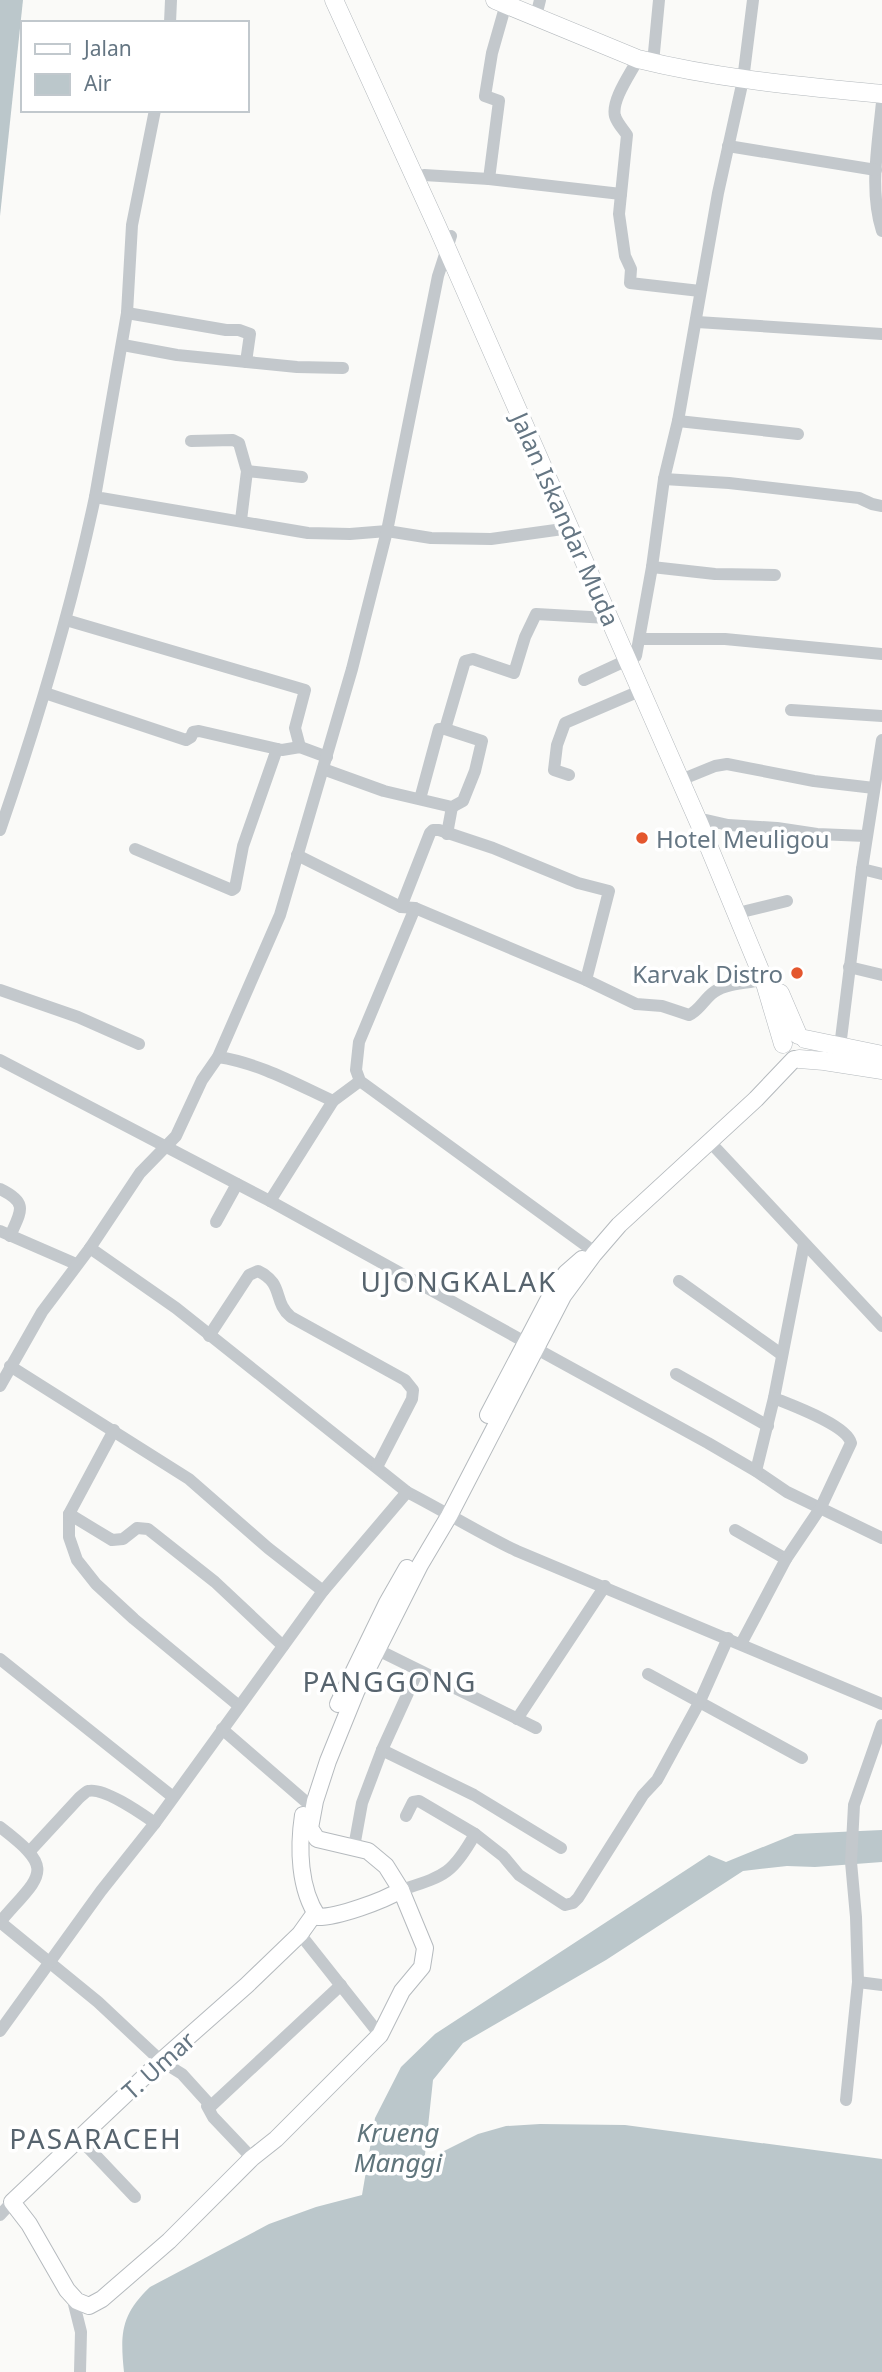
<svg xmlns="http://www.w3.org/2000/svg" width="882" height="2372" font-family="'Noto Sans',sans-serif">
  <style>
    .water { fill: #bbc7cb }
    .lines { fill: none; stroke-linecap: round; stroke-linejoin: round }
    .major-casing { stroke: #b5babe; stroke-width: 18 }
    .highway-casing { stroke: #b4b9bd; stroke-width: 19 }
    .minor { stroke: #c3c8cc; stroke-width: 12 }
    .major { stroke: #fff; stroke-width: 16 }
    .highway { stroke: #fff; stroke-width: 18 }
    .poi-dot { fill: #e4572e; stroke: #fff; stroke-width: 2.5 }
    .labels { text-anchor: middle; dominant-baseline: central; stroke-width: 7; stroke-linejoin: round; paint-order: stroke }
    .street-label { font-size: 24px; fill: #657683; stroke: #fff }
    .poi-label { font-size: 24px; fill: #657683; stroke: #fff; text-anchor: start }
    .water-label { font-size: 26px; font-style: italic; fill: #60757c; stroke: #fff }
    .quarter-label { font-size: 28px; letter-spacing: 2px; fill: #57646e; stroke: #fff }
  </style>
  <rect width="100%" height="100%" fill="#fafaf8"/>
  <g class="water">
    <polygon points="0,0 23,0 0,216"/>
    <path d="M882 1830V1862L815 1867 787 1866 743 1871 606 1960 463 2043 433 2080 424 2164 442 2152 478 2134 506 2126 540 2124 625 2125 882 2159V2372H124C120 2333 121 2315 150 2287L269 2224 316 2207 362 2195 375 2118 401 2067 435 2034 709 1855 726 1862 795 1834Z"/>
  </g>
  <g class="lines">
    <defs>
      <g id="major">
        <polyline points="488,1415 552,1293 566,1273 582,1259"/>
        <polyline points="338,1704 387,1603 407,1568"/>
        <path d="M303 1815C298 1848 299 1889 318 1917 338 1917 383 1901 401 1890"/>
        <polyline points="315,1913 300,1934 247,1985 161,2061 12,2202 29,2224 67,2290 77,2301 89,2306 102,2299 169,2241 252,2158 276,2139 380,2035 402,1991 422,1967 425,1948 401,1890 386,1866 368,1851 317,1839 310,1828 315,1801 328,1761 356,1692 420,1565 449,1516 563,1296 594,1254 619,1225 756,1099 794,1059"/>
      </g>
      <g id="highway">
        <polyline points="334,0 437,226 699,823 764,980 783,1044"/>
        <path d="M495 0 638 59C718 79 800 86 882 94"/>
        <polyline points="780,993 798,1035"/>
        <polyline points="805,1039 882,1055"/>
        <polyline points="799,1059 824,1061 882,1070"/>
      </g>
    </defs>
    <use href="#major" class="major-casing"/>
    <use href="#highway" class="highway-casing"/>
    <g class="minor">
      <polyline points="536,16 540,0"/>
      <polyline points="170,23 171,0"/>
      <path d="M638 59C631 73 611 100 615 116 617 123 623 129 627 135L619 214 625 256 631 269 630 283 700 291"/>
      <polyline points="653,63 659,0"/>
      <path d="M882 102C878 144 869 190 882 231"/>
      <polyline points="155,110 132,225 127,313 95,497 308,533 350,534 387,531 431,538 491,539 570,528"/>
      <polyline points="728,146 876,170"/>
      <polyline points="424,175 489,179 621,194"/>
      <polyline points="489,179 499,101 485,96 492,53 506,4"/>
      <polyline points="127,313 226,330 239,330 250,334 246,362"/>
      <polyline points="697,322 882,334"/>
      <polyline points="123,345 177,355 297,367 343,368"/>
      <polyline points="678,421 798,434"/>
      <polyline points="191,441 233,440 239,443 247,471 241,520"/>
      <polyline points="247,471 302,477"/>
      <polyline points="664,479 729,483 859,498 872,504 882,506"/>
      <polyline points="652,567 715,574 775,575"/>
      <polyline points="66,620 305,690 295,728 300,747"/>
      <polyline points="640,639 725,639 882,654"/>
      <polyline points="584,680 636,656 652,567 664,479 678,421 718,193 743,80 753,0"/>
      <polyline points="45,693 186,740 191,737 193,732 199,731 282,750 300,747 327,757"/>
      <polyline points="791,710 882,716"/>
      <polyline points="445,729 465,661 473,659 514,673 525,637 536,614 608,618"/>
      <polyline points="323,769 384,791 452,807 463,801 475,771 482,741 445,729 439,729 420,799"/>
      <polyline points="569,775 554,770 557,745 565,723 642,690"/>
      <polyline points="688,777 715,766 727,764 814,781 874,788"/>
      <polyline points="706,820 728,825 777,828 817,834 866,836"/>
      <path d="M0 830C38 720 71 610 95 497"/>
      <polyline points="447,834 452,807"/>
      <polyline points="135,849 232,890 235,888 243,846 277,749"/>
      <path d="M297 855 401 907 415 908 586 980 636 1004 662 1006 689 1015C700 1010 704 999 714 992 727 983 749 983 764 980"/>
      <polyline points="862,869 882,874"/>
      <polyline points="401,907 430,833 433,830 439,830 493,848 578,883 609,891 586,980"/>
      <polyline points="415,908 359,1042 356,1070 360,1081 592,1250"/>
      <polyline points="746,911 787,901"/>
      <polyline points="849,967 882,975"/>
      <polyline points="0,990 78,1017 139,1044"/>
      <polyline points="840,1047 862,869 882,740"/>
      <path d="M218 1057C259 1063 296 1084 333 1101"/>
      <polyline points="0,1060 270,1201 525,1342"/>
      <polyline points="710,1142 882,1326"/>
      <path d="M0 1189C29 1203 21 1211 10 1236"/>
      <polyline points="270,1201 333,1101 360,1081"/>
      <polyline points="216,1222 237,1184"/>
      <polyline points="0,1231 76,1264"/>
      <path d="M90 1248 176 1308 407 1492C444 1511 479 1533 517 1551L882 1704"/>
      <polyline points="679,1281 781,1354"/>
      <path d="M209 1336 249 1275 258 1271C285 1284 272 1301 291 1317L405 1380 413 1390 412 1399 377 1467"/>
      <polyline points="535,1348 708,1443 756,1471 787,1492 882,1538"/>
      <polyline points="10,1366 189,1479 268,1548 323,1591"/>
      <polyline points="676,1374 768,1426"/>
      <polyline points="0,1386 42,1312 90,1248 140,1173 176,1136 202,1080 218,1057 280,915 352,669 387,531 438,276 451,236"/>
      <polyline points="114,1430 69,1514 69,1537 77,1560 96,1584 134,1619 239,1706"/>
      <polyline points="756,1471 774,1398 804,1244"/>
      <polyline points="69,1514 112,1540 123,1539 137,1528 148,1529 215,1582 283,1646"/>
      <polyline points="735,1530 786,1559"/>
      <path d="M741 1644 786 1559 821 1507 851 1443C847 1425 791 1405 774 1398"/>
      <polyline points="378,1650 536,1728"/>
      <polyline points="0,1659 173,1797"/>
      <polyline points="648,1674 802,1758"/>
      <polyline points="517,1719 605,1586"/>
      <polyline points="222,1729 305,1801"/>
      <polyline points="382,1750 474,1795 561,1848"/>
      <polyline points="406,1816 413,1802 419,1801 475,1834 503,1856 519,1875 565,1905 573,1903 578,1898 643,1795 657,1780 700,1701 728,1638"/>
      <path d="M0 1827C58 1871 41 1874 0 1922"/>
      <polyline points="354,1847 362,1803 382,1750 418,1671"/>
      <path d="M30 1851 79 1798C80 1797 87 1791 88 1791 104 1787 142 1814 155 1823"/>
      <path d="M401 1890C444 1876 452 1875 475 1834"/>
      <polyline points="0,1922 98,2002 161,2061 182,2074 211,2106 207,2106 213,2117 252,2158"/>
      <polyline points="300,1934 380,2035"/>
      <polyline points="858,1982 882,1985"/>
      <polyline points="0,2031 101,1891 155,1823 323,1591 407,1492"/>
      <polyline points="846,2100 858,1982 856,1917 851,1862 854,1805 882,1725"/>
      <polyline points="211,2106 341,1985"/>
      <polyline points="80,2139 135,2197"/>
      <polyline points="0,2215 12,2202"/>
      <polyline points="72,2296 81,2332 80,2372"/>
    </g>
    <use href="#major" class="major"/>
    <use href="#highway" class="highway"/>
  </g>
  <g class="poi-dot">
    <circle cx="642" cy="838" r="7"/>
    <circle cx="797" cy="973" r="7"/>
  </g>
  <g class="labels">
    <g class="street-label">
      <text transform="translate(566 519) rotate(66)">Jalan Iskandar Muda</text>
      <text transform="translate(158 2065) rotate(-42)">T. Umar</text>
    </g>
    <g class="poi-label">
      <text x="656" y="838">Hotel Meuligou</text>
      <text x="783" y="973" text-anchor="end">Karvak Distro</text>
    </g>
    <g class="water-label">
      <text x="398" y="2132">Krueng<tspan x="398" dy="30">Manggi</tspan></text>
    </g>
    <g class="quarter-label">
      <text x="459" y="1281">UJONGKALAK</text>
      <text x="390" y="1681">PANGGONG</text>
      <text x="96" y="2138">PASARACEH</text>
    </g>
  </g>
  <rect x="21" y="21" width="228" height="91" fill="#ffffff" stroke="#c1c8cd" stroke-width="2"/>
  <rect x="35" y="44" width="35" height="10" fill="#ffffff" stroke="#c1c8cd" stroke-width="2"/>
  <text x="84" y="56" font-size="21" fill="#657683">Jalan</text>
  <rect x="35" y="74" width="35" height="21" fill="#bbc7cb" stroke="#c1c8cd" stroke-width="2"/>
  <text x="84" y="91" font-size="21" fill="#657683">Air</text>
</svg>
